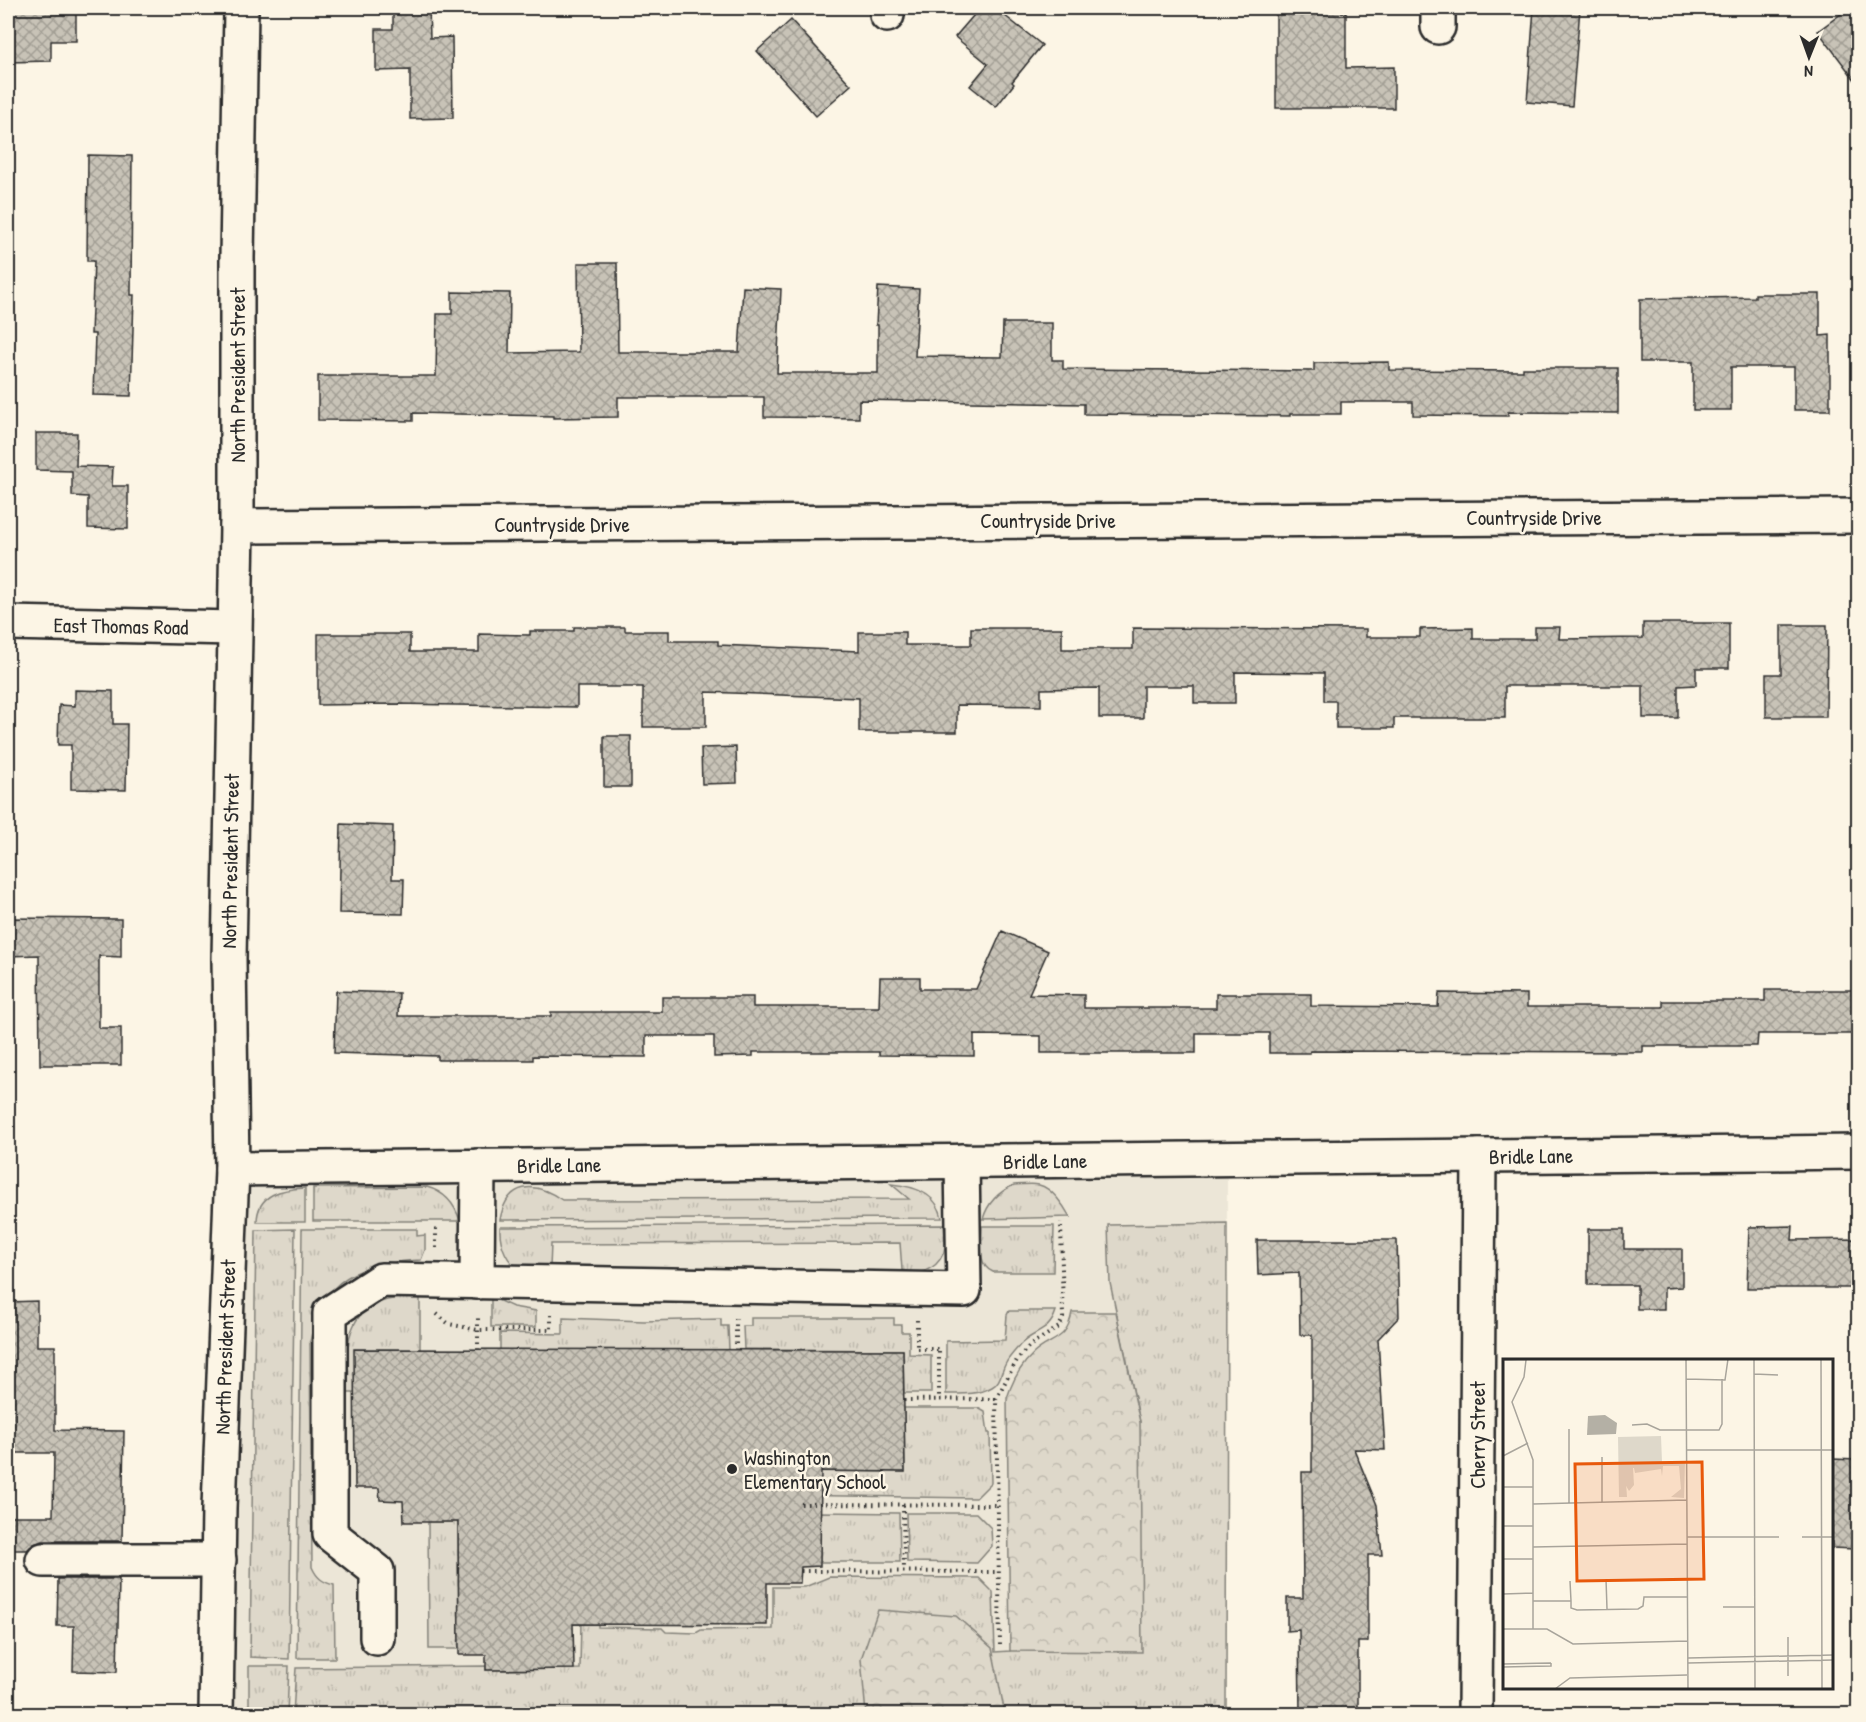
<svg xmlns="http://www.w3.org/2000/svg" width="1866" height="1722" font-family="'Patrick Hand',sans-serif">
  <style>
    .built { fill: #ece6d7 }
    .grass { fill: url(#grass-tufts); stroke: #84827a; stroke-width: 1.5 }
    .forest { fill: url(#forest-crowns); stroke: #84827a; stroke-width: 1.5 }
    .building { fill: url(#building-cross-hatch); stroke: #2b2b2b; stroke-width: 1.5 }
    .lines { fill: none; stroke-linecap: round; stroke-linejoin: round }
    .minor-casing { stroke: #2b2b2b; stroke-width: 38 }
    .path { stroke: #2b2b2b; stroke-width: 4; stroke-dasharray: 1.5 4.5; stroke-linecap: butt }
    .minor { stroke: #fcf5e5; stroke-width: 33 }
    .poi-dot { fill: #2b2b2b; stroke: #fcf5e5; stroke-width: 2 }
    .labels { text-anchor: middle; dominant-baseline: central; stroke-width: 5; stroke-linejoin: round; paint-order: stroke }
    .street-label { font-size: 21px; fill: #2b2b2b; stroke: #fcf5e5 }
    .poi-label { font-size: 21px; fill: #2b2b2b; stroke: #fcf5e5; text-anchor: start }
    .inset-road { fill: none; stroke: #a8a49b; stroke-width: 1.5 }
    .view { fill: #e8590c; fill-opacity: 0.15; stroke: #e8590c; stroke-width: 3 }
    .inset-edge { fill: none; stroke: #2b2b2b; stroke-width: 3 }
  </style>
  <defs>
    <pattern id="grass-tufts" width="24" height="20" patternUnits="userSpaceOnUse" patternTransform="scale(1.5)"><rect width="24" height="20" fill="#ded8ca"/><path d="M3 7l-1-3M5 7V3M7 7l1-3M15 17l-1-3M17 17v-4M19 17l1-3" fill="none" stroke="#bfbaae"/></pattern>
    <pattern id="forest-crowns" width="20" height="18" patternUnits="userSpaceOnUse" patternTransform="scale(1.5)"><rect width="20" height="18" fill="#ded8ca"/><path d="M2 6a3 3 0 1 1 6 0M12 15a3 3 0 1 1 6 0" fill="none" stroke="#bfbaae"/></pattern>
    <pattern id="building-cross-hatch" width="8" height="8" patternUnits="userSpaceOnUse" patternTransform="scale(1.5)"><rect width="8" height="8" fill="#c8c3b7"/><path d="M0 0l8 8M0 8l8-8" fill="none" stroke="#a39f95"/></pattern>
  </defs>
  <rect width="100%" height="100%" fill="#fcf5e5"/>
  <filter id="ink" filterUnits="userSpaceOnUse"><feTurbulence type="fractalNoise" baseFrequency=".0167" numOctaves="2"/><feDisplacementMap in="SourceGraphic" scale="12" xChannelSelector="R" yChannelSelector="G"/><feConvolveMatrix kernelMatrix="1 2 1 2 8 2 1 2 1" color-interpolation-filters="sRGB"/></filter>
  <g filter="url(#ink)">
    <polygon class="built" points="1227,1176 1226,1714 230,1714 246,1187"/>
    <g class="grass">
      <path d="M891 1184C914 1186 937 1193 942 1218L500 1220C507 1181 535 1181 562 1200L909 1199Z"/>
      <path d="M1014 1185C1022 1185 1031 1183 1039 1185 1052 1188 1064 1206 1070 1217L983 1219C988 1202 998 1192 1014 1185Z"/>
      <path d="M427 1187C445 1192 455 1204 460 1221H313V1188Z"/>
      <path d="M305 1188V1222H257C257 1193 283 1189 305 1188Z"/>
      <polygon points="1227,1223 1226,1714 293,1714 296,1668 486,1666 486,1670 580,1669 583,1523 597,1523 598,1627 662,1628 666,1632 696,1633 701,1630 773,1629 773,1587 805,1587 829,1577 979,1578 993,1592 995,1652 1010,1651 1140,1422 1110,1283 1108,1225"/>
      <path d="M944 1225C944 1234 947 1247 943 1254 936 1270 917 1277 902 1270L900 1243 551 1244 550 1268C543 1268 534 1271 526 1270 507 1268 499 1243 500 1227Z"/>
      <path d="M982 1226H1054L1053 1272H993C976 1265 982 1241 982 1226Z"/>
      <polygon points="295,1229 289,1659 250,1657 256,1230"/>
      <path d="M302 1229H417V1236L425 1235V1250L421 1260C360 1263 321 1277 310 1342L312 1567C317 1578 322 1582 334 1585L335 1658H297Z"/>
      <polygon points="491,1297 513,1307 536,1311 536,1327 491,1327"/>
      <path d="M420 1298V1349L354 1393H347C347 1356 341 1311 387 1300 398 1297 409 1298 420 1298Z"/>
      <path d="M1009 1311H1056C1049 1334 1034 1330 1020 1345 1015 1351 1009 1357 1006 1363 1001 1372 1001 1382 992 1387 978 1395 962 1394 946 1394V1341L1005 1340 1007 1315Z"/>
      <polygon points="563,1318 644,1321 721,1319 721,1326 728,1326 729,1350 500,1350 500,1333 563,1334"/>
      <polygon points="751,1318 894,1318 894,1325 901,1325 901,1332 909,1332 909,1354 931,1355 931,1393 904,1393 903,1350 744,1349 743,1326 751,1326"/>
      <polygon points="904,1408 978,1408 985,1412 988,1433 990,1433 991,1483 976,1498 781,1495 781,1471 905,1472"/>
      <polygon points="819,1512 899,1513 900,1562 820,1562"/>
      <polygon points="906,1513 976,1513 991,1528 992,1546 977,1563 907,1562"/>
      <polygon points="428,1522 458,1522 459,1649 429,1649"/>
      <polygon points="249,1666 289,1666 287,1714 249,1714"/>
    </g>
    <g class="forest">
      <path d="M1072 1312H1116L1140 1422 1142 1652 1010 1651 1007 1398C1012 1382 1020 1366 1033 1354 1051 1337 1067 1342 1072 1312Z"/>
      <polygon points="878,1610 956,1616 992,1648 1005,1714 866,1714 861,1659"/>
    </g>
    <g class="building">
      <polygon points="8,8 76,8 76,41 51,41 51,61 8,62"/>
      <polygon points="393,8 429,8 430,38 452,37 453,118 410,119 410,70 376,71 376,29 393,29"/>
      <polygon points="980,8 995,8 1042,45 1012,82 1014,84 996,107 970,86 988,64 955,37"/>
      <polygon points="1534,8 1580,8 1572,106 1527,102"/>
      <polygon points="1849,8 1858,8 1858,84 1818,31"/>
      <polygon points="1276,12 1346,12 1346,68 1394,67 1394,108 1276,108"/>
      <polygon points="791,20 851,85 816,116 757,51"/>
      <polygon points="88,155 132,156 131,295 134,295 131,396 93,395 95,334 91,334 94,261 87,261"/>
      <polygon points="578,263 617,263 618,352 739,352 743,287 781,289 777,373 878,373 878,325 876,325 878,287 919,289 915,356 1002,357 1003,323 1052,323 1052,360 1063,360 1063,369 1314,371 1314,363 1389,362 1389,370 1523,371 1523,368 1618,368 1618,413 1508,412 1508,416 1413,415 1413,402 1341,402 1341,414 1290,414 1290,416 1084,414 1084,404 859,400 859,418 764,417 764,397 618,397 618,417 553,418 553,416 413,413 413,421 318,420 318,376 436,376 437,314 452,314 452,292 510,293 509,353 579,352"/>
      <polygon points="1755,294 1820,294 1820,336 1830,335 1830,410 1794,410 1794,367 1731,367 1731,410 1693,410 1693,362 1640,362 1640,299 1755,297"/>
      <polygon points="36,433 77,433 76,466 113,467 112,486 128,486 128,529 88,528 88,497 72,496 72,471 36,470"/>
      <polygon points="1643,623 1729,623 1729,668 1696,668 1696,685 1678,686 1678,718 1643,718 1643,686 1505,686 1505,718 1394,718 1394,728 1336,728 1336,701 1324,701 1324,673 1235,672 1235,703 1194,703 1194,686 1143,686 1143,718 1099,718 1099,688 1041,689 1041,706 957,705 957,732 859,732 859,698 706,692 706,727 643,727 643,687 577,687 577,707 395,704 318,705 318,634 410,634 410,652 479,652 479,634 530,635 530,631 574,631 574,627 625,627 625,631 669,631 669,641 718,641 718,645 859,651 859,632 905,632 905,645 971,645 971,628 1062,628 1062,649 1133,649 1133,628 1366,629 1366,637 1420,637 1420,629 1473,628 1473,639 1535,639 1535,627 1560,627 1559,639 1643,638"/>
      <polygon points="1781,625 1827,625 1826,717 1766,717 1766,674 1781,674"/>
      <polygon points="75,690 113,691 113,724 127,724 126,790 71,789 71,745 58,745 59,705 75,706"/>
      <rect x="604" y="736" width="27" height="51"/>
      <polygon points="736,747 737,783 702,784 701,748"/>
      <polygon points="341,824 393,826 392,879 404,879 403,914 339,913"/>
      <polygon points="8,918 121,919 121,957 99,956 99,1028 121,1028 121,1065 40,1065 39,955 8,956"/>
      <polygon points="1002,931 1048,951 1029,994 1084,995 1084,1008 1216,1008 1216,994 1311,994 1311,1006 1438,1007 1439,993 1527,994 1527,1007 1663,1007 1663,1001 1765,1001 1765,990 1858,990 1858,1034 1758,1034 1757,1046 1643,1046 1643,1052 1310,1051 1310,1053 1269,1053 1269,1033 1196,1033 1196,1053 1041,1053 1041,1036 974,1035 974,1056 879,1055 879,1052 753,1052 753,1056 714,1057 714,1036 646,1036 646,1057 533,1056 533,1060 438,1060 438,1056 334,1053 336,991 399,993 398,1016 551,1016 551,1012 662,1012 662,997 753,997 753,1007 879,1007 880,977 920,977 920,989 976,989"/>
      <polygon points="1793,1226 1792,1240 1858,1239 1858,1288 1747,1288 1749,1227"/>
      <polygon points="1588,1229 1624,1229 1624,1249 1682,1249 1682,1287 1664,1288 1664,1309 1637,1309 1637,1285 1588,1285"/>
      <polygon points="1257,1240 1397,1240 1399,1317 1378,1339 1385,1450 1354,1449 1377,1505 1382,1555 1368,1555 1368,1642 1358,1642 1358,1714 1300,1714 1299,1630 1287,1631 1287,1598 1303,1598 1302,1472 1312,1472 1312,1335 1300,1335 1299,1273 1258,1275"/>
      <polygon points="37,1301 37,1346 55,1346 55,1430 124,1431 122,1541 43,1541 34,1544 27,1550 8,1550 8,1516 53,1516 54,1453 8,1453 8,1302"/>
      <polygon points="354,1349 903,1350 905,1472 821,1471 820,1566 801,1567 800,1583 767,1583 767,1625 573,1624 574,1669 486,1670 486,1655 459,1655 458,1522 404,1522 403,1501 380,1500 379,1488 355,1488"/>
      <polygon points="1832,1459 1857,1460 1854,1549 1832,1548"/>
      <polygon points="58,1579 119,1579 117,1672 73,1671 74,1626 57,1626"/>
    </g>
    <g class="lines">
      <defs>
        <g id="minor">
          <polyline points="887,8 887,15"/>
          <polyline points="1438,8 1438,27"/>
          <polyline points="237,526 1858,516"/>
          <polyline points="8,623 234,628"/>
          <polyline points="232,1169 1858,1152"/>
          <polyline points="477,1282 478,1166"/>
          <polyline points="43,1560 219,1560"/>
          <polyline points="377,1638 377,1571 330,1534 330,1313 381,1280 964,1290 962,1161"/>
          <polyline points="216,1714 219,1508 232,1169 229,959 237,526 237,258 241,8"/>
          <polyline points="1475,1714 1479,1156"/>
        </g>
      </defs>
      <use href="#minor" class="minor-casing"/>
      <g class="path">
        <polyline points="436,1248 436,1226"/>
        <polyline points="437,1314 449,1324 478,1330 551,1330 551,1315"/>
        <polyline points="917,1320 917,1349 939,1349 939,1399"/>
        <polyline points="478,1350 478,1314"/>
        <polyline points="736,1350 736,1318"/>
        <polyline points="904,1400 996,1399"/>
        <polyline points="801,1504 998,1505"/>
        <polyline points="903,1505 904,1571"/>
        <polyline points="801,1571 999,1572"/>
        <polyline points="1000,1645 996,1399 1017,1360 1029,1346 1059,1327 1063,1318 1061,1222"/>
      </g>
      <use href="#minor" class="minor"/>
    </g>
  </g>
  <circle class="poi-dot" cx="732" cy="1469" r="6"/>
  <g class="labels">
    <g class="street-label">
      <text transform="translate(237 375) rotate(-90)">North President Street</text>
      <text x="1534" y="517">Countryside Drive</text>
      <text x="1048" y="520">Countryside Drive</text>
      <text x="562" y="524">Countryside Drive</text>
      <text transform="translate(121 626) rotate(1)">East Thomas Road</text>
      <text transform="translate(230 861) rotate(-89)">North President Street</text>
      <text transform="translate(1531 1156) rotate(-1)">Bridle Lane</text>
      <text transform="translate(1045 1161) rotate(-1)">Bridle Lane</text>
      <text transform="translate(559 1165) rotate(-1)">Bridle Lane</text>
      <text transform="translate(225 1347) rotate(-88)">North President Street</text>
      <text transform="translate(1477 1435) rotate(-90)">Cherry Street</text>
    </g>
    <g class="poi-label">
      <text x="744" y="1457">Washington<tspan x="744" dy="24">Elementary School</tspan></text>
    </g>
  </g>
  <g transform="translate(1503 1359)">
    <rect width="330" height="330" fill="#fcf5e5"/>
    <path d="M158 77 159 103H182L181 139 168 138 178 130 176 107H160L159 117 158 110 132 114 131 109H122L124 138H116L115 78Z" fill="#ded8ca"/>
    <path d="M121 109H130L131 126 126 132 122 125Z" fill="#ded8ca"/>
    <path d="M102 56 114 64 113 75 84 76 85 57Z" fill="#b4b0a5"/>
    <path class="inset-road" d="M183 0 185 330M251 0 252 330M318 0 319 330M0 1 27 0M23 1 21 18 9 43 30 101V270M251 15 275 16M183 20 222 21 225 0M129 66 144 65 157 71H216L219 65V20M66 70V144M184 91H330M0 97 25 84M99 98V143M0 128H30M30 145 184 141M0 167H30M184 178H276M299 178H330M30 188 184 185M0 200H30M103 220 104 250M67 222 68 242M0 235 30 234M30 242H68V249L74 251 135 250 140 247 141 238H185M220 248H251M0 270H44L70 285 185 282M285 278V317M185 299 330 296M185 304 330 301M0 305 48 304M0 308 48 307V304M52 330 67 319 184 316"/>
    <path class="view" d="M199 103 201 220 74 222 72 105Z"/>
    <rect width="330" height="330" class="inset-edge"/>
  </g>
  <rect width="1866" height="1722" fill="none" stroke="#fcf5e5" stroke-width="30"/>
  <rect x="15" y="15" width="1836" height="1692" fill="none" stroke="#2b2b2b" stroke-width="2" filter="url(#ink)"/>
  <g transform="translate(1809 57) rotate(181)" stroke="#fcf5e5" stroke-width="4.5" paint-order="stroke">
  <path d="M0-4.5L10 22L0 15L-10 22Z" fill="#2b2b2b"/>
  <text y="-9" font-size="16" font-weight="bold" text-anchor="middle" fill="#2b2b2b">N</text>
  </g>
</svg>
